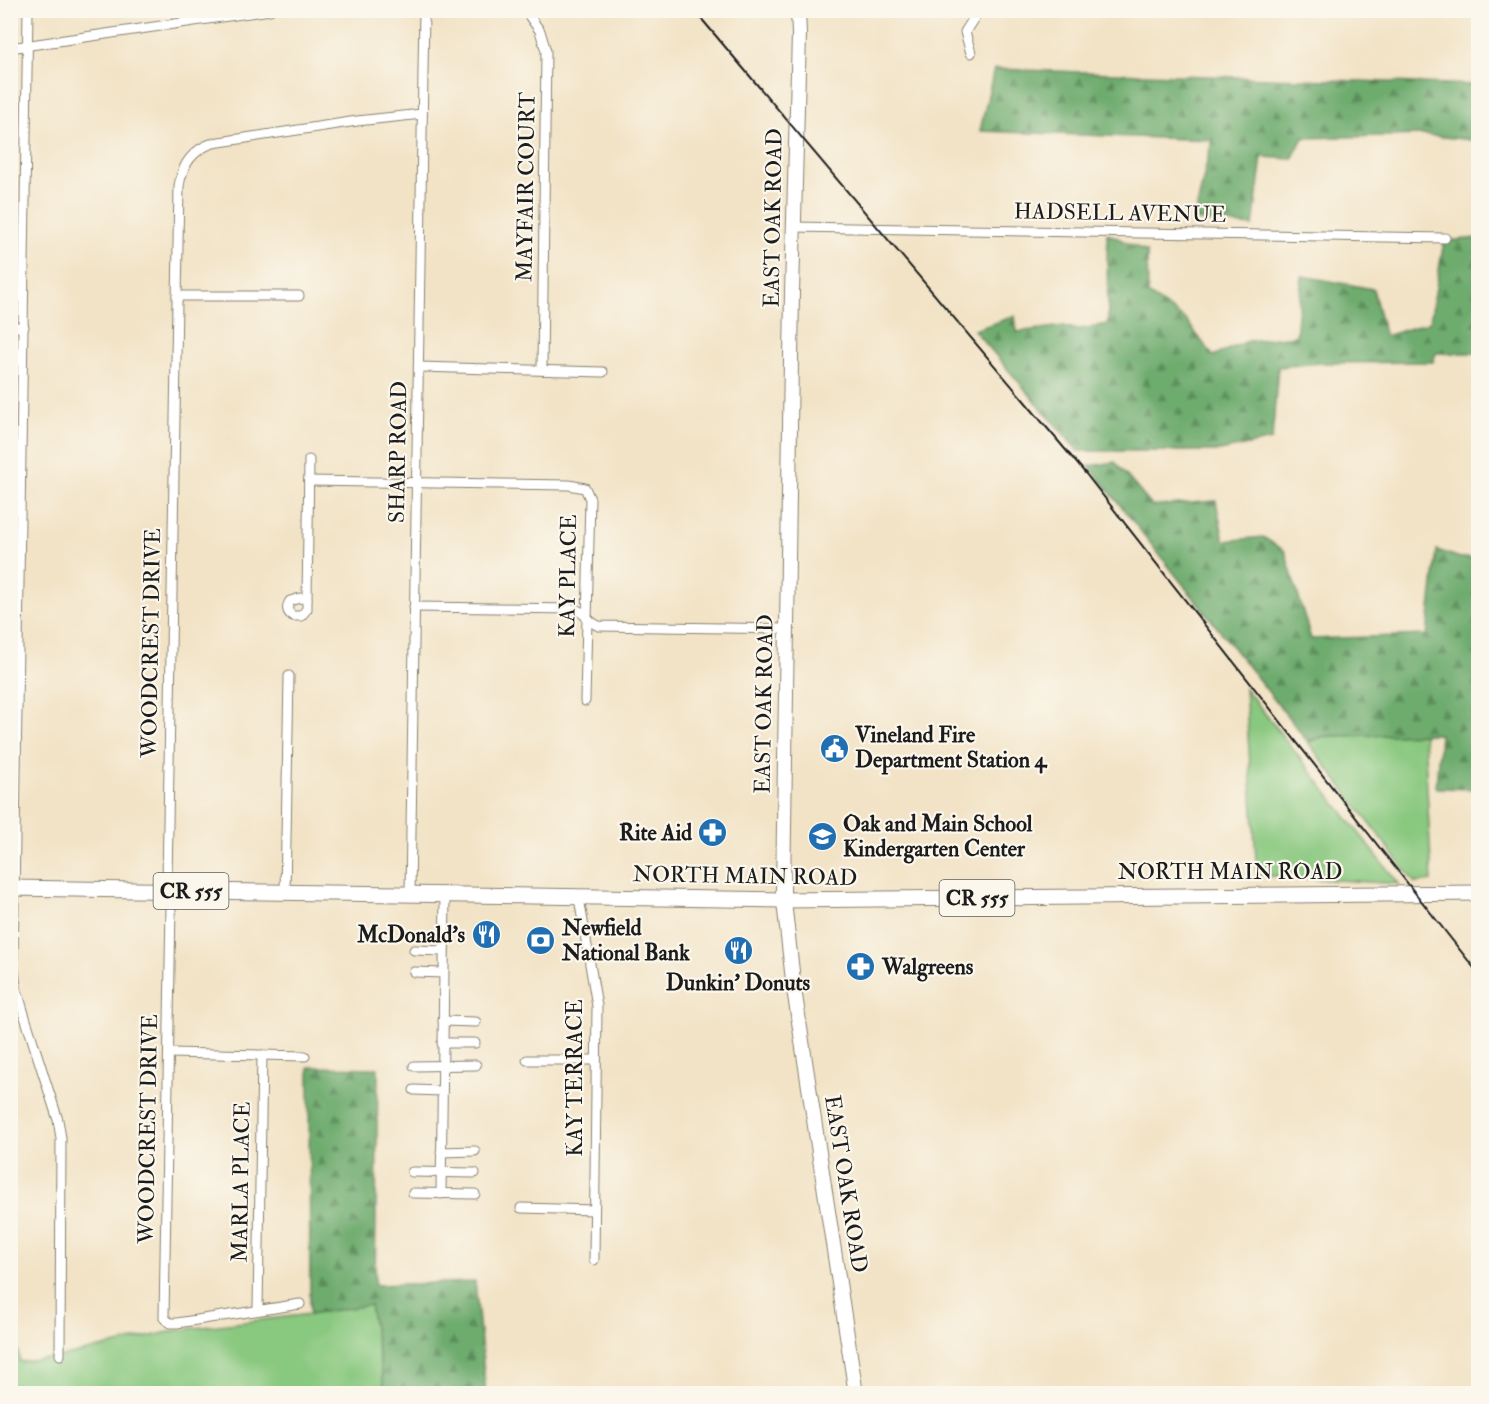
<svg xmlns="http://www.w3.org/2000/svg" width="1489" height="1404" font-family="'IM FELL Double Pica',serif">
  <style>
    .green { fill: #89c87f; stroke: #52724e; stroke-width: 1.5 }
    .forest { fill: url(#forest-firs); stroke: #456445; stroke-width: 1.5 }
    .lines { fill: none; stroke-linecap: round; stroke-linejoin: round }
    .street-casing { stroke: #878071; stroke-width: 11 }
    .secondary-casing { stroke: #878071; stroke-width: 16 }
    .primary-casing { stroke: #878071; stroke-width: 17 }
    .street { stroke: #fff; stroke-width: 9 }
    .secondary { stroke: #fff; stroke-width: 14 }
    .primary { stroke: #fff; stroke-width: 15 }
    .rail { stroke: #1c1c1c; stroke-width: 2 }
    .labels { text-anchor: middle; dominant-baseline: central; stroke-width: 4.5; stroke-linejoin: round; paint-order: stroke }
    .shield { fill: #fbf7ec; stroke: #5f5e5a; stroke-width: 1.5 }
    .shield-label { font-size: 21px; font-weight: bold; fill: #1c1c1c }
    .street-label { font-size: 22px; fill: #1c1c1c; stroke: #fbf7ec }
    .poi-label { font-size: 22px; font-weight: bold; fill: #1c1c1c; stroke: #fbf7ec; text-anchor: start }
  </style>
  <defs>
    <pattern id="forest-firs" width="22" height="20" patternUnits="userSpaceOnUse" patternTransform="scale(1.5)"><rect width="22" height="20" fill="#6eac6e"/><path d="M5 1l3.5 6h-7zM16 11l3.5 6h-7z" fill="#5a8b5a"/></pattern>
  </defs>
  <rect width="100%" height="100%" fill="#fbf7ec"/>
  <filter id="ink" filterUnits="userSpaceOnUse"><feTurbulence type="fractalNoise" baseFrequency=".0167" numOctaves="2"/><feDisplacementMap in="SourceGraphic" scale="12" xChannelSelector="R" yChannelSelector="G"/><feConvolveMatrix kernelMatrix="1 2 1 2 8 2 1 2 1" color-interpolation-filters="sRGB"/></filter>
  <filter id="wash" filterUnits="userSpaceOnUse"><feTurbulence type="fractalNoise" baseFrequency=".008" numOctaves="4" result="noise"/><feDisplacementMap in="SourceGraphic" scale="24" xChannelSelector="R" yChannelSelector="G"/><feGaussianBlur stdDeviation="1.35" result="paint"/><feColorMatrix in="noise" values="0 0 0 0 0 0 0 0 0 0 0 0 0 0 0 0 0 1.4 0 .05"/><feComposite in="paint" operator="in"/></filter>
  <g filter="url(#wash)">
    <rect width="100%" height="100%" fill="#f2e3c6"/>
    <g class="green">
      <polygon points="1245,688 1399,884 1257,875"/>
      <polygon points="1424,734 1432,881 1415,883 1308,742 1325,736"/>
      <polygon points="370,1304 385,1393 11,1393 10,1310 20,1362 61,1357 178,1330 310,1314"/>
    </g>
    <g class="forest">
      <polygon points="994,69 1478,85 1478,143 1472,140 1424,135 1303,138 1292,159 1262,157 1253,226 1194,220 1212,140 980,131"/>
      <polygon points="1107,233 1147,252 1148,294 1185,319 1213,356 1248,341 1296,336 1302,276 1373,289 1385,336 1430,322 1444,241 1478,238 1478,353 1436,353 1433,362 1320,363 1278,367 1272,440 1220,451 1078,451 974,330 1015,316 1017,332 1064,326 1077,330 1108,324"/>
      <polygon points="1115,462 1152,506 1216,501 1224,541 1263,537 1285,551 1311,639 1427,635 1437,550 1460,558 1478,558 1478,789 1436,788 1440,734 1325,736 1308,742 1089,466"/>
      <polygon points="309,1067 378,1068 375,1285 475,1282 486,1393 385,1393 370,1305 310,1314"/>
    </g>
  </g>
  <g filter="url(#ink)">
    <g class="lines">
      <defs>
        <g id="street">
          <polyline points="28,10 13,962 16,987 25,1017 58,1120 61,1138 60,1355"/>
          <polyline points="525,10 540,31 546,51 542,369"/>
          <polyline points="10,48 270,10"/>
          <polyline points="971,53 965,32 979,10"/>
          <polyline points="794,227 1445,238"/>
          <polyline points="177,296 299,296"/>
          <polyline points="10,327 24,327"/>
          <polyline points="419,367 603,372"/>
          <polyline points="309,481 569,485 585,488 590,499 585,701"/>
          <path d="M300 598 307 599V609L301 616H293C287 613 286 607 290 601Z"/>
          <polyline points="307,599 309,460"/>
          <path d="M414 607 574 609C585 611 588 623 599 626L786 629"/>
          <polyline points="285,893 289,676"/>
          <polyline points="410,894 424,10"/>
          <polyline points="579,898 597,1006 594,1260"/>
          <polyline points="414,950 443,951"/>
          <polyline points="414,972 443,973"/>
          <polyline points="443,1021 476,1022"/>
          <polyline points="442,1043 475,1043"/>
          <polyline points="169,1053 305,1056"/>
          <polyline points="527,1060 596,1060"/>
          <polyline points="414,1066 476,1065"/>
          <polyline points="414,1090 441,1091"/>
          <polyline points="441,1152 475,1151"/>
          <polyline points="412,1172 475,1173"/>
          <polyline points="413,1193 475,1194"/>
          <polyline points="441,1194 445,895"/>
          <polyline points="521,1208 594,1210"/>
          <path d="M300 1304 177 1323H170L164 1318 171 905 167 882 179 186C182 165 192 150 213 143L357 121 422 114"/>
          <polyline points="258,1309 262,1055"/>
        </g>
        <polyline id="secondary" points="798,10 799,34 792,293 783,893 794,989 856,1394"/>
        <polyline id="primary" points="10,888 783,900 1478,893"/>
      </defs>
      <use href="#street" class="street-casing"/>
      <use href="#secondary" class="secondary-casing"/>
      <use href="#primary" class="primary-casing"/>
      <use href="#street" class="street"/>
      <use href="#secondary" class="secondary"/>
      <use href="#primary" class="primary"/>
      <polyline class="rail" points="694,10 1086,474 1478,973"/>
    </g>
  </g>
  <defs>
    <symbol id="civic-disc" viewBox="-11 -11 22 22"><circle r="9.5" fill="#1f6fb2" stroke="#fbf7ec"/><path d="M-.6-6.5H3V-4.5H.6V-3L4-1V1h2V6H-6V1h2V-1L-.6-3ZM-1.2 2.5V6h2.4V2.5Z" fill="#fff"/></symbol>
    <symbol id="pharmacy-disc" viewBox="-11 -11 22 22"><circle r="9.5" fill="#1f6fb2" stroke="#fbf7ec"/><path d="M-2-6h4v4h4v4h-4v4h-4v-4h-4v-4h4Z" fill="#fff"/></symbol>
    <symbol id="school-disc" viewBox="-11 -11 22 22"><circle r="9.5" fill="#1f6fb2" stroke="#fbf7ec"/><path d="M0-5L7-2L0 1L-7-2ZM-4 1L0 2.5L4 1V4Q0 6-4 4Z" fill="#fff"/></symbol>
    <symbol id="restaurant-disc" viewBox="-11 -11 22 22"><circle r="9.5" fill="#1f6fb2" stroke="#fbf7ec"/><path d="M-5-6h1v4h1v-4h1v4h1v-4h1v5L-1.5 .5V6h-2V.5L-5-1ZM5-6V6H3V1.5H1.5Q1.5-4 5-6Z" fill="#fff"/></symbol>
    <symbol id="bank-disc" viewBox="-11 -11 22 22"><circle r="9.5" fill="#1f6fb2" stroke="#fbf7ec"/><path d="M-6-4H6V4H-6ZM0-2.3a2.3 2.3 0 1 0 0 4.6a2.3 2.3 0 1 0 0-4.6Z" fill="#fff"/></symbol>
  </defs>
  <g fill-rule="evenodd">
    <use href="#civic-disc" x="818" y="732" width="33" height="33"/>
    <use href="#pharmacy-disc" x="696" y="816" width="33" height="33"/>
    <use href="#school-disc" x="806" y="820" width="33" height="33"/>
    <use href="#restaurant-disc" x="470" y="918" width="33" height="33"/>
    <use href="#bank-disc" x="524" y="924" width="33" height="33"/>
    <use href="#restaurant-disc" x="722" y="934" width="33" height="33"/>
    <use href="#pharmacy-disc" x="844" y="950" width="33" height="33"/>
  </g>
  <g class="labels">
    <g class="shield">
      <rect x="153.5" y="873" width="75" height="36" rx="4.5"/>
      <rect x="939.5" y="880" width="75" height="36" rx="4.5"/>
    </g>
    <g class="shield-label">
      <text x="191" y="891">CR 555</text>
      <text x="977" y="898">CR 555</text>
    </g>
    <g class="street-label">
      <text transform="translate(526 187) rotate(-89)">MAYFAIR COURT</text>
      <text transform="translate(1120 213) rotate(1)">HADSELL AVENUE</text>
      <text transform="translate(773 218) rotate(-89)">EAST OAK ROAD</text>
      <text transform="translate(398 452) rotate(-89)">SHARP ROAD</text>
      <text transform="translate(568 576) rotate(-89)">KAY PLACE</text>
      <text transform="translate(151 643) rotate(-89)">WOODCREST DRIVE</text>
      <text transform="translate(764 704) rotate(-89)">EAST OAK ROAD</text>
      <text x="1230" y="872">NORTH MAIN ROAD</text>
      <text transform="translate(745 876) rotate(1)">NORTH MAIN ROAD</text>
      <text transform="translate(575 1078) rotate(-90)">KAY TERRACE</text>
      <text transform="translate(148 1129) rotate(-89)">WOODCREST DRIVE</text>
      <text transform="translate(241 1182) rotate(-89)">MARLA PLACE</text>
      <text transform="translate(846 1184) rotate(81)">EAST OAK ROAD</text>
    </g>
    <g class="poi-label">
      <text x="855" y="735">Vineland Fire<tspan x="855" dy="25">Department Station 4</tspan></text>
      <text x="843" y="824">Oak and Main School<tspan x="843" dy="25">Kindergarten Center</tspan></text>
      <text x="692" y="833" text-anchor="end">Rite Aid</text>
      <text x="562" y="928">Newfield<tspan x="562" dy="25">National Bank</tspan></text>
      <text x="465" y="935" text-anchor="end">McDonald's</text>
      <text x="882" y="967">Walgreens</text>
      <text x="738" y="983" text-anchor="middle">Dunkin' Donuts</text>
    </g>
  </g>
  <rect width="1489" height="1404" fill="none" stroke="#fbf7ec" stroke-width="36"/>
</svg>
